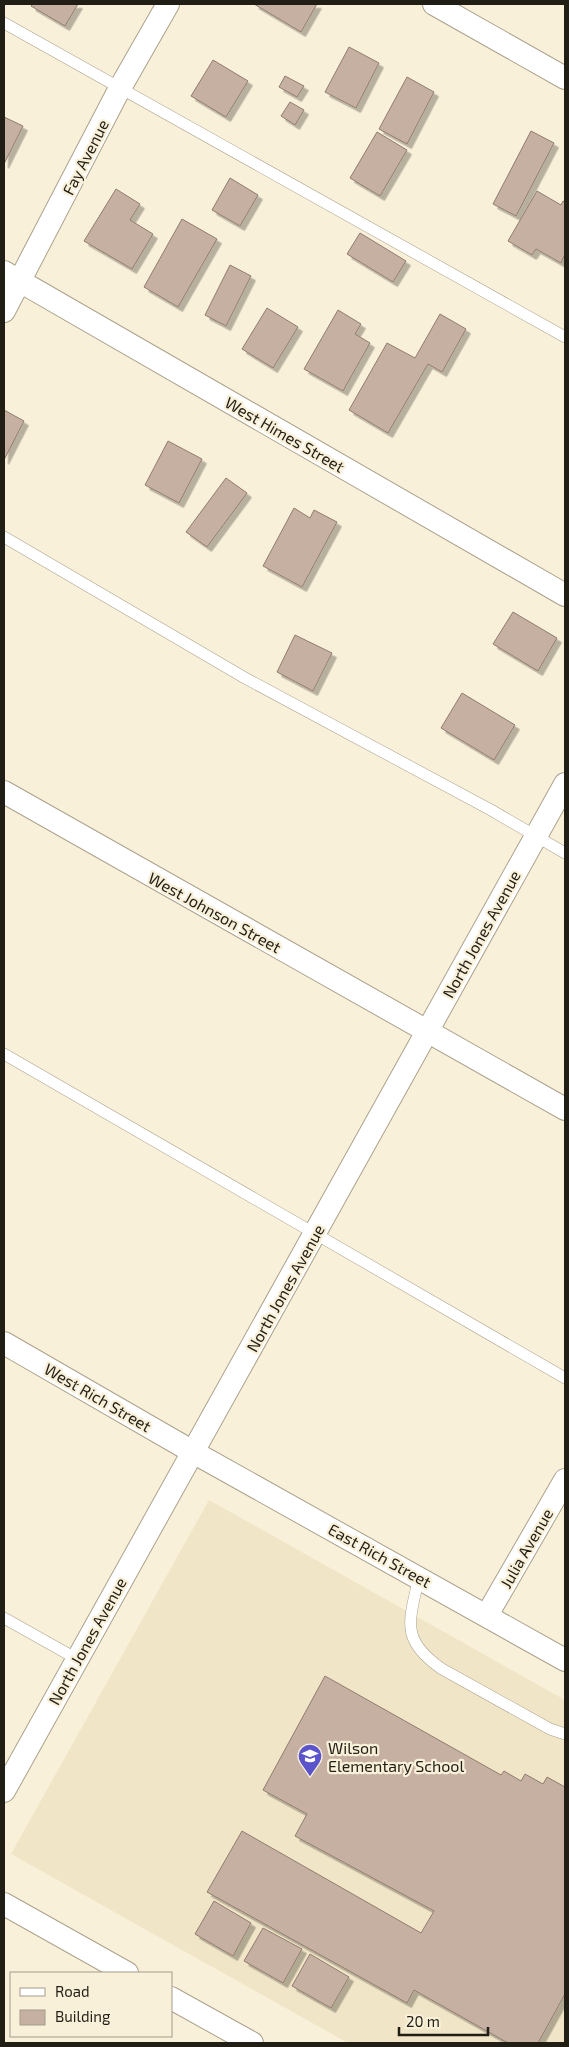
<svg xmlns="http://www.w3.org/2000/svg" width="569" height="2047" font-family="'Exo 2',sans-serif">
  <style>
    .built { fill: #f1e5c7 }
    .building { fill: #c5b0a1; stroke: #907c6e; filter: url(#shadow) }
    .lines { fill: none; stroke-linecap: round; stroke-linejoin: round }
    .service-casing { stroke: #aba28d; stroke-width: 12 }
    .minor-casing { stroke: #aba28d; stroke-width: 24 }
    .service { stroke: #fff; stroke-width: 11 }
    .minor { stroke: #fff; stroke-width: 22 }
    .labels { text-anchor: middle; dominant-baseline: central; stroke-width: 4.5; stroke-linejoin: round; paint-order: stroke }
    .street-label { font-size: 16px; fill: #211e16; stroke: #f9f0d9 }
    .poi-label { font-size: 16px; fill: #211e16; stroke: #f9f0d9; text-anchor: start }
  </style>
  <defs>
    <filter id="shadow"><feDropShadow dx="4.5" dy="4.5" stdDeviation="0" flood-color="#0004"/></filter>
  </defs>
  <rect width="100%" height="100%" fill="#f9f0d9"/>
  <polygon class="built" points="209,1500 565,1700 565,2043 348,2043 11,1854"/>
  <g class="building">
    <polygon points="33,4 78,4 65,26 31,6"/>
    <polygon points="254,4 317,4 301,32"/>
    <polygon points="349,47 379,63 356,108 325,92"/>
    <polygon points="213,60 248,81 226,117 191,96"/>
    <polygon points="285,76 304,86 297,97 279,87"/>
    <polygon points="407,77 434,92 407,144 379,129"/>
    <polygon points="290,102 304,110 295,125 281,116"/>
    <polygon points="4,117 23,126 4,164"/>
    <polygon points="531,131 554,143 516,216 493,204"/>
    <polygon points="377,132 407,150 380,196 350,178"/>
    <polygon points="230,178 258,195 240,226 212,210"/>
    <polygon points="116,189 140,204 130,220 153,234 132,269 84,241"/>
    <polygon points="537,191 561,205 563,201 565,202 565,254 561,263 536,249 532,255 508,241"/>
    <polygon points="182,219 217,239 178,307 144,287"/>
    <polygon points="360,233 406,261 393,282 347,254"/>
    <polygon points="230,265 251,276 226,326 205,315"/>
    <polygon points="267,308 298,327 273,368 242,349"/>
    <polygon points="338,310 361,324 355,334 370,343 343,391 304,369"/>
    <polygon points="440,314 466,329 442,372 428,364 388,433 349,410 387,343 415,358"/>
    <polygon points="4,410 24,421 4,460"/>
    <polygon points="168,441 202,459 179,503 145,485"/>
    <polygon points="226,478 247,493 207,547 186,532"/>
    <polygon points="294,508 310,518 314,510 337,522 302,587 263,566"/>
    <polygon points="513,612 557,638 538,671 493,644"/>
    <polygon points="295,635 332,653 313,691 277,672"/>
    <polygon points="462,693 515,725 494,760 441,728"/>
    <polygon points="325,1676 501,1775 504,1771 521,1781 525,1774 543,1784 547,1777 565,1787 565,1994 538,2043 508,2043 414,1990 407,2003 207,1892 242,1831 421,1933 434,1911 295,1836 307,1814 263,1790"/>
    <polygon points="214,1901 251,1923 233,1956 195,1934"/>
    <polygon points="263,1928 302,1949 283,1983 244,1961"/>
    <polygon points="310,1954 349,1977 331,2008 292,1986"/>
  </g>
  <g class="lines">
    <defs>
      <g id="service">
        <polyline points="4,23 565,337"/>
        <polyline points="4,537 245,678 491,810 565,853"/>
        <polyline points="4,1054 565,1378"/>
        <path d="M419 1577C409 1622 400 1640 442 1669L550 1729 565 1734"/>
        <polyline points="4,1618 77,1659"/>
      </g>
      <g id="minor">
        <polyline points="434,4 565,78"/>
        <polyline points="4,272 565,595"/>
        <polyline points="4,311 120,88 168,4"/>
        <polyline points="4,792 565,1109"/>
        <polyline points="4,1343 193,1452 565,1660"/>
        <polyline points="487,1615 565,1480"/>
        <polyline points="4,1791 565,784"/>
        <polyline points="4,1904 127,1973"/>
        <polyline points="171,1998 252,2043"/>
      </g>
    </defs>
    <use href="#service" class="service-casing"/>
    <use href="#minor" class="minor-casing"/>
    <use href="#service" class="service"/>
    <use href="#minor" class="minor"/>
  </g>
  <defs>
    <symbol id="school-pin" viewBox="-11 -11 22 30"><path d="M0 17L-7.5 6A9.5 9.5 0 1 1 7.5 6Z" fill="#5a53cb" stroke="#f9f0d9"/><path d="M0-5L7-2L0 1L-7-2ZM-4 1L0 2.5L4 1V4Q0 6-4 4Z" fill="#fff"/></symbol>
  </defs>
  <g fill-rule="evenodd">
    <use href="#school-pin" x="296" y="1742" width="28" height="38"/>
  </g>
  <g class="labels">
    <g class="street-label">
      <text transform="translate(85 157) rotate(-63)">Fay Avenue</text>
      <text transform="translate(285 434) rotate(30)">West Himes Street</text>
      <text transform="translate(215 912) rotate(29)">West Johnson Street</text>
      <text transform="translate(481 934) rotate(-61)">North Jones Avenue</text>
      <text transform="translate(285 1288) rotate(-61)">North Jones Avenue</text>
      <text transform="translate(98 1397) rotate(30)">West Rich Street</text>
      <text transform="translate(526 1548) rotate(-60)">Julia Avenue</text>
      <text transform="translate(380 1555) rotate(29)">East Rich Street</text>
      <text transform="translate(87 1641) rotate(-61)">North Jones Avenue</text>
    </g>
    <g class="poi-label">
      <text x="328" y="1747">Wilson<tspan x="328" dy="18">Elementary School</tspan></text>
    </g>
  </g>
  <rect width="569" height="2047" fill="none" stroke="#211e16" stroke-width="10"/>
  <rect x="10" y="1972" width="162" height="65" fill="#f9f0d9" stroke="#a39c8b"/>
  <rect x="20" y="1988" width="25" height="8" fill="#ffffff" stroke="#a39c8b"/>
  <text x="55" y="1997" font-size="15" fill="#211e16">Road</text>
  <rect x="20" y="2010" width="25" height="15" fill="#c5b0a1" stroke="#a39c8b"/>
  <text x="55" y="2022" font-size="15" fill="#211e16">Building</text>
  <path d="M399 2027v8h89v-8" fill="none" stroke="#211e16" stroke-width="2.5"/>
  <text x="406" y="2027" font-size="15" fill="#211e16" stroke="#f9f0d9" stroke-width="4" paint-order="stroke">20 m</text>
</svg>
